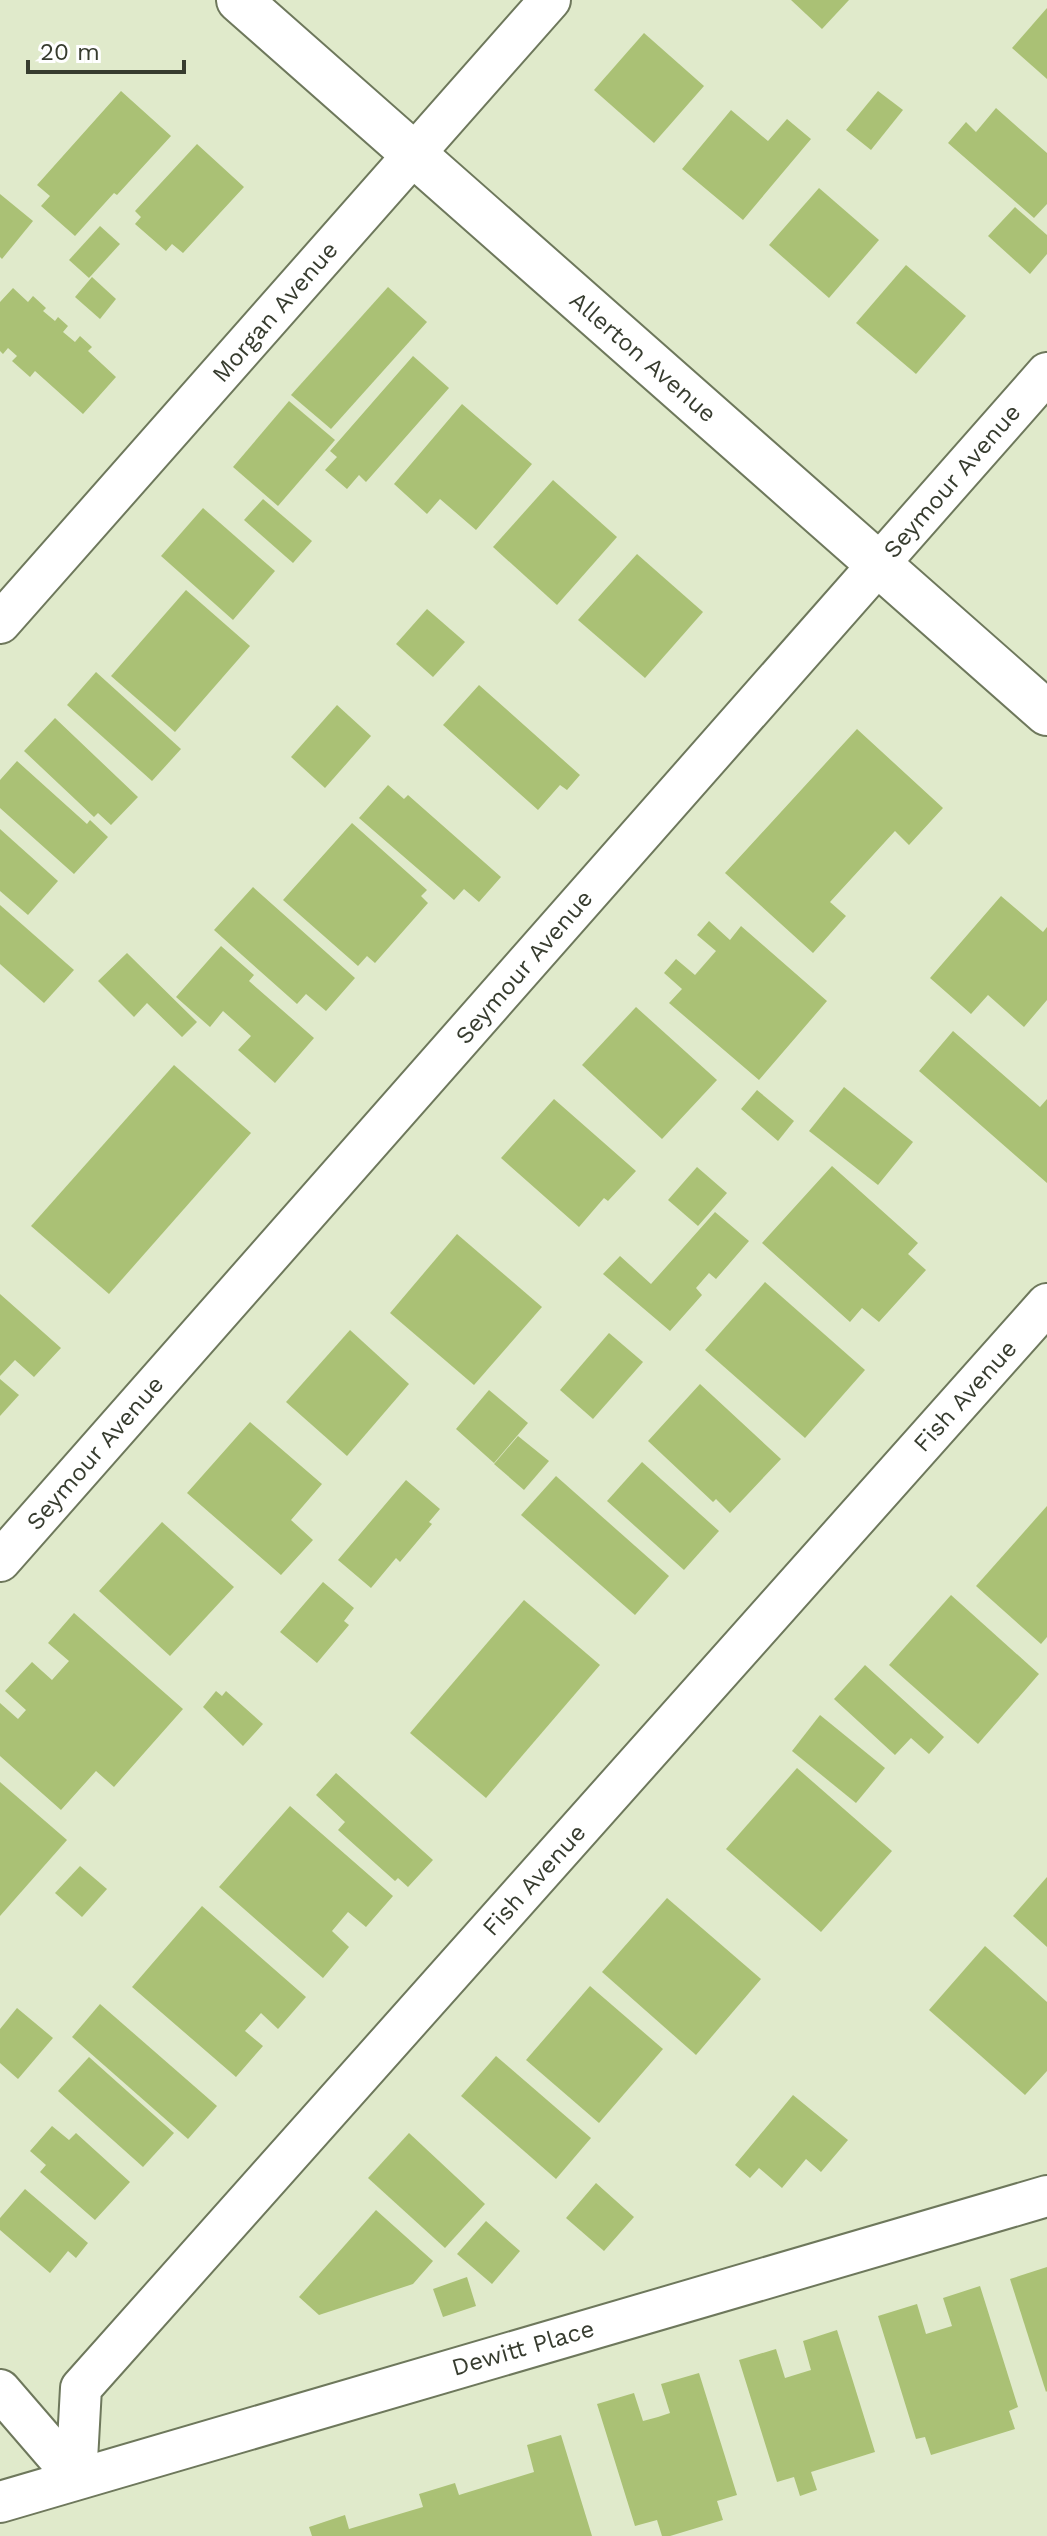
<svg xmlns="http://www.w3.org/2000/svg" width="1047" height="2536" font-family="'Work Sans',sans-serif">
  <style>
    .building { fill: #aac175 }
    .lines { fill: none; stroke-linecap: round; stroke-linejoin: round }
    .minor-casing { stroke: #6e785c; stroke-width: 44 }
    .secondary-casing { stroke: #6e785c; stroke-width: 48 }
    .minor { stroke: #fff; stroke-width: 40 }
    .secondary { stroke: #fff; stroke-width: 44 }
    .labels { text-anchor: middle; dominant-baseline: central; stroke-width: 6; stroke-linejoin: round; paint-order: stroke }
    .street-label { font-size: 24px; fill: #373c2f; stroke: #fff }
  </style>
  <rect width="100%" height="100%" fill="#e0eacb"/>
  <g class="building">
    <polygon points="791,0 849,0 822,29"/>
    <polygon points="1047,8 1047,79 1012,48"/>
    <polygon points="644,33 704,86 654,143 594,90"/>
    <polygon points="121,91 171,136 117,195 114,193 75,236 41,206 50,196 37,185"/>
    <polygon points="878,91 903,110 871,150 846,130"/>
    <polygon points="996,108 1047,153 1047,204 1034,218 948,143 966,122 976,132"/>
    <polygon points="731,110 768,141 787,119 811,139 743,220 682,169"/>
    <polygon points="197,144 244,187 183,253 172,244 166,251 135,224 141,217 135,211"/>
    <polygon points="819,188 879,240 829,298 769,245"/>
    <polygon points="0,194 33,221 2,259 0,257"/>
    <polygon points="1015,207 1047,235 1047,254 1030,274 988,236"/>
    <polygon points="100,226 120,244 89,278 69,260"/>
    <polygon points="906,265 966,316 916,374 856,323"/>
    <polygon points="92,277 116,299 100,319 75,297"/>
    <polygon points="388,287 427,322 331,429 291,395"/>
    <polygon points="13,288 28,302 33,296 46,308 43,311 55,321 58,317 68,326 63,332 75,342 80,336 92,347 88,351 116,377 83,414 35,371 30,377 12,361 17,356 8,348 3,354 0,351 0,302"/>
    <polygon points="413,356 449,388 366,482 359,475 347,489 325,470 337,457 330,451"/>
    <polygon points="289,401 335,440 278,506 233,467"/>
    <polygon points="462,404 532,464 476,530 440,499 427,514 394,484"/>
    <polygon points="553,480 617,537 557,605 493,547"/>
    <polygon points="263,499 312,541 293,563 244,520"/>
    <polygon points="203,508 275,571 233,620 161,556"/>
    <polygon points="637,554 703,612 645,678 578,620"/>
    <polygon points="186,590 250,646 175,732 111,676"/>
    <polygon points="427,609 465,642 433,677 396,644"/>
    <polygon points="96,672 181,749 152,781 67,705"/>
    <polygon points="479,685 580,775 567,790 560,785 538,810 443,725"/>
    <polygon points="337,705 371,736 325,788 291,757"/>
    <polygon points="55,718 138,797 111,825 98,813 94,817 24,751"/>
    <polygon points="857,729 943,808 909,845 895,831 830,902 846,916 813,953 725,873"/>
    <polygon points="17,761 87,824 90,820 108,837 74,874 0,808 0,780"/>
    <polygon points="388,785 404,799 408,795 501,877 479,902 464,889 454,900 359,818"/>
    <polygon points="352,823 427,890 421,896 428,903 375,963 367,956 358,966 283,900"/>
    <polygon points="0,829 58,881 28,915 0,891"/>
    <polygon points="253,887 355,978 326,1011 306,994 297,1004 214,930"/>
    <polygon points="1001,896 1043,932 1047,927 1047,1000 1024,1027 988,995 971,1014 930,978"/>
    <polygon points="0,905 74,970 44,1003 0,964"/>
    <polygon points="709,921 730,940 741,926 827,1001 759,1080 669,1003 682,989 664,973 676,959 695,975 716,951 697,935"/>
    <polygon points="221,946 254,975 249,981 314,1038 275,1083 238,1050 251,1036 223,1011 210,1027 176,997"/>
    <polygon points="127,953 197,1022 182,1037 147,1003 134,1017 98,981"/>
    <polygon points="636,1007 717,1080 662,1139 582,1065"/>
    <polygon points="953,1031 1040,1107 1047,1099 1047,1183 919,1071"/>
    <polygon points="174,1065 251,1133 109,1294 31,1226"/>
    <polygon points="844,1087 913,1142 878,1185 809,1131"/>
    <polygon points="757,1090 794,1121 778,1141 741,1109"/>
    <polygon points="554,1099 636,1171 608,1201 604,1198 579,1227 501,1158"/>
    <polygon points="832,1166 918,1243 908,1254 926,1270 879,1322 862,1308 850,1322 762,1243"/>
    <polygon points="697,1167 727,1193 698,1226 668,1200"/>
    <polygon points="715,1212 749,1241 716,1279 709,1273 696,1288 702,1295 670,1331 603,1274 620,1256 651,1284"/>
    <polygon points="457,1234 542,1307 474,1385 390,1313"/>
    <polygon points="765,1282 865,1370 805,1438 705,1350"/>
    <polygon points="0,1294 61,1348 34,1377 15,1360 0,1376"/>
    <polygon points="350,1330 409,1384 347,1456 286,1402"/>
    <polygon points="609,1333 643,1362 593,1419 560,1390"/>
    <polygon points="0,1379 19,1395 0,1416"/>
    <polygon points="700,1384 781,1459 730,1513 716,1499 713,1502 648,1441"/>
    <polygon points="489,1390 528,1423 494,1463 456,1429"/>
    <polygon points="250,1422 322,1484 291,1520 313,1540 281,1575 187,1493"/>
    <polygon points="518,1436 549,1461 524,1490 494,1464"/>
    <polygon points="642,1462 719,1531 684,1570 607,1501"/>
    <polygon points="556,1476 669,1576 635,1615 521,1515"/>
    <polygon points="406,1480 440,1509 429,1522 432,1524 400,1562 396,1558 371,1588 338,1560"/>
    <polygon points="1047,1506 1047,1637 1041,1644 976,1586"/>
    <polygon points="162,1522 234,1587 170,1656 99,1591"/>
    <polygon points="323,1582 354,1608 344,1621 349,1625 317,1663 280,1632"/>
    <polygon points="951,1595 1039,1674 978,1744 889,1665"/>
    <polygon points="524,1600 600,1665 486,1798 410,1733"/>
    <polygon points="74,1613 183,1709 114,1787 96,1771 61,1810 0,1756 0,1703 18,1719 26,1710 5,1691 32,1662 52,1680 69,1661 48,1643"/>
    <polygon points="865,1665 944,1737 929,1754 911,1738 895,1755 834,1699"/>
    <polygon points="216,1691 222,1696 226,1691 263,1724 243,1746 203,1707"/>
    <polygon points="820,1715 885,1768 856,1803 792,1751"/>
    <polygon points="797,1768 892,1851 821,1932 726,1849"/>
    <polygon points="336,1773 433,1860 408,1887 398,1878 395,1881 338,1830 345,1822 316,1795"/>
    <polygon points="0,1782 67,1840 0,1916"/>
    <polygon points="290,1806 393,1896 366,1927 348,1912 332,1931 349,1947 323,1978 219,1887"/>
    <polygon points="80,1866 107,1889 82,1917 55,1893"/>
    <polygon points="1047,1877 1047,1947 1013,1916"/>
    <polygon points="667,1898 761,1979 696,2055 602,1972"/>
    <polygon points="202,1906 306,1997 278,2029 261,2013 245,2031 263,2046 236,2077 132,1987"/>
    <polygon points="985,1946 1047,2002 1047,2071 1025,2095 929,2010"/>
    <polygon points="590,1986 663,2049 599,2123 526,2060"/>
    <polygon points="100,2004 217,2106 188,2139 72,2037"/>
    <polygon points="17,2008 53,2038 18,2079 0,2063 0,2029"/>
    <polygon points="496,2056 591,2138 556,2179 461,2096"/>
    <polygon points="89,2057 174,2133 143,2167 58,2091"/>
    <polygon points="793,2095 848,2140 821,2172 806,2159 782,2188 759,2168 750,2178 735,2165"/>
    <polygon points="52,2126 69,2140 76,2133 130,2182 95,2220 40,2172 46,2165 30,2151"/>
    <polygon points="409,2133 485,2204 445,2248 368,2178"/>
    <polygon points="596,2183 634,2217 604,2251 566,2218"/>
    <polygon points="25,2189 88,2243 76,2258 68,2251 50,2273 0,2230 0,2218"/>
    <polygon points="376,2210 433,2261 413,2284 319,2315 299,2297"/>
    <polygon points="486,2221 520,2251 492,2284 457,2254"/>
    <polygon points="1047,2267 1047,2391 1046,2392 1010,2279"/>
    <polygon points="467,2277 476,2306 443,2317 433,2289"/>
    <polygon points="980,2286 1018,2407 1009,2411 1015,2429 931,2455 925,2437 916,2439 878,2316 917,2304 926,2334 952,2326 943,2298"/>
    <polygon points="837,2330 875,2452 811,2472 817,2490 800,2496 794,2477 777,2482 739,2360 776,2349 785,2378 811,2370 803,2341"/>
    <polygon points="699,2373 737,2495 717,2501 723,2520 670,2536 662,2536 657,2520 635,2526 597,2404 634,2393 643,2421 658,2417 670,2413 661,2384"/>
    <polygon points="561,2435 592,2536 312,2536 309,2527 345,2515 349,2529 423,2507 419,2494 455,2483 459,2495 534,2472 527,2445"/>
  </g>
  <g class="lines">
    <defs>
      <g id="minor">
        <polyline points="0,623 550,0"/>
        <polyline points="0,1561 1047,373"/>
        <polyline points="0,2390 76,2478"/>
        <polyline points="76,2478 81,2388 1047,1304"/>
        <polyline points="0,2502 1047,2196"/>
      </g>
      <polyline id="secondary" points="239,0 1047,713"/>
    </defs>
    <use href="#minor" class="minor-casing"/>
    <use href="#secondary" class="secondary-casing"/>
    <use href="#minor" class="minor"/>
    <use href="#secondary" class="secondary"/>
  </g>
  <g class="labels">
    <g class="street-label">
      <text transform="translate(275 312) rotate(-49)">Morgan Avenue</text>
      <text transform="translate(643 357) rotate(41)">Allerton Avenue</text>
      <text transform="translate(952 481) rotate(-49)">Seymour Avenue</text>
      <text transform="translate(524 967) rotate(-49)">Seymour Avenue</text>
      <text transform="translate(965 1396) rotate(-48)">Fish Avenue</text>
      <text transform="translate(95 1453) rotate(-49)">Seymour Avenue</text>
      <text transform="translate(534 1880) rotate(-48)">Fish Avenue</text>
      <text transform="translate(523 2348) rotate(-16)">Dewitt Place</text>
    </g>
  </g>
  <path d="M28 60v12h156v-12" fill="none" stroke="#373c2f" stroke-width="4"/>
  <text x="40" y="60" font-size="24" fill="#373c2f" stroke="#ffffff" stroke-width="6" paint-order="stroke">20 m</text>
</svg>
